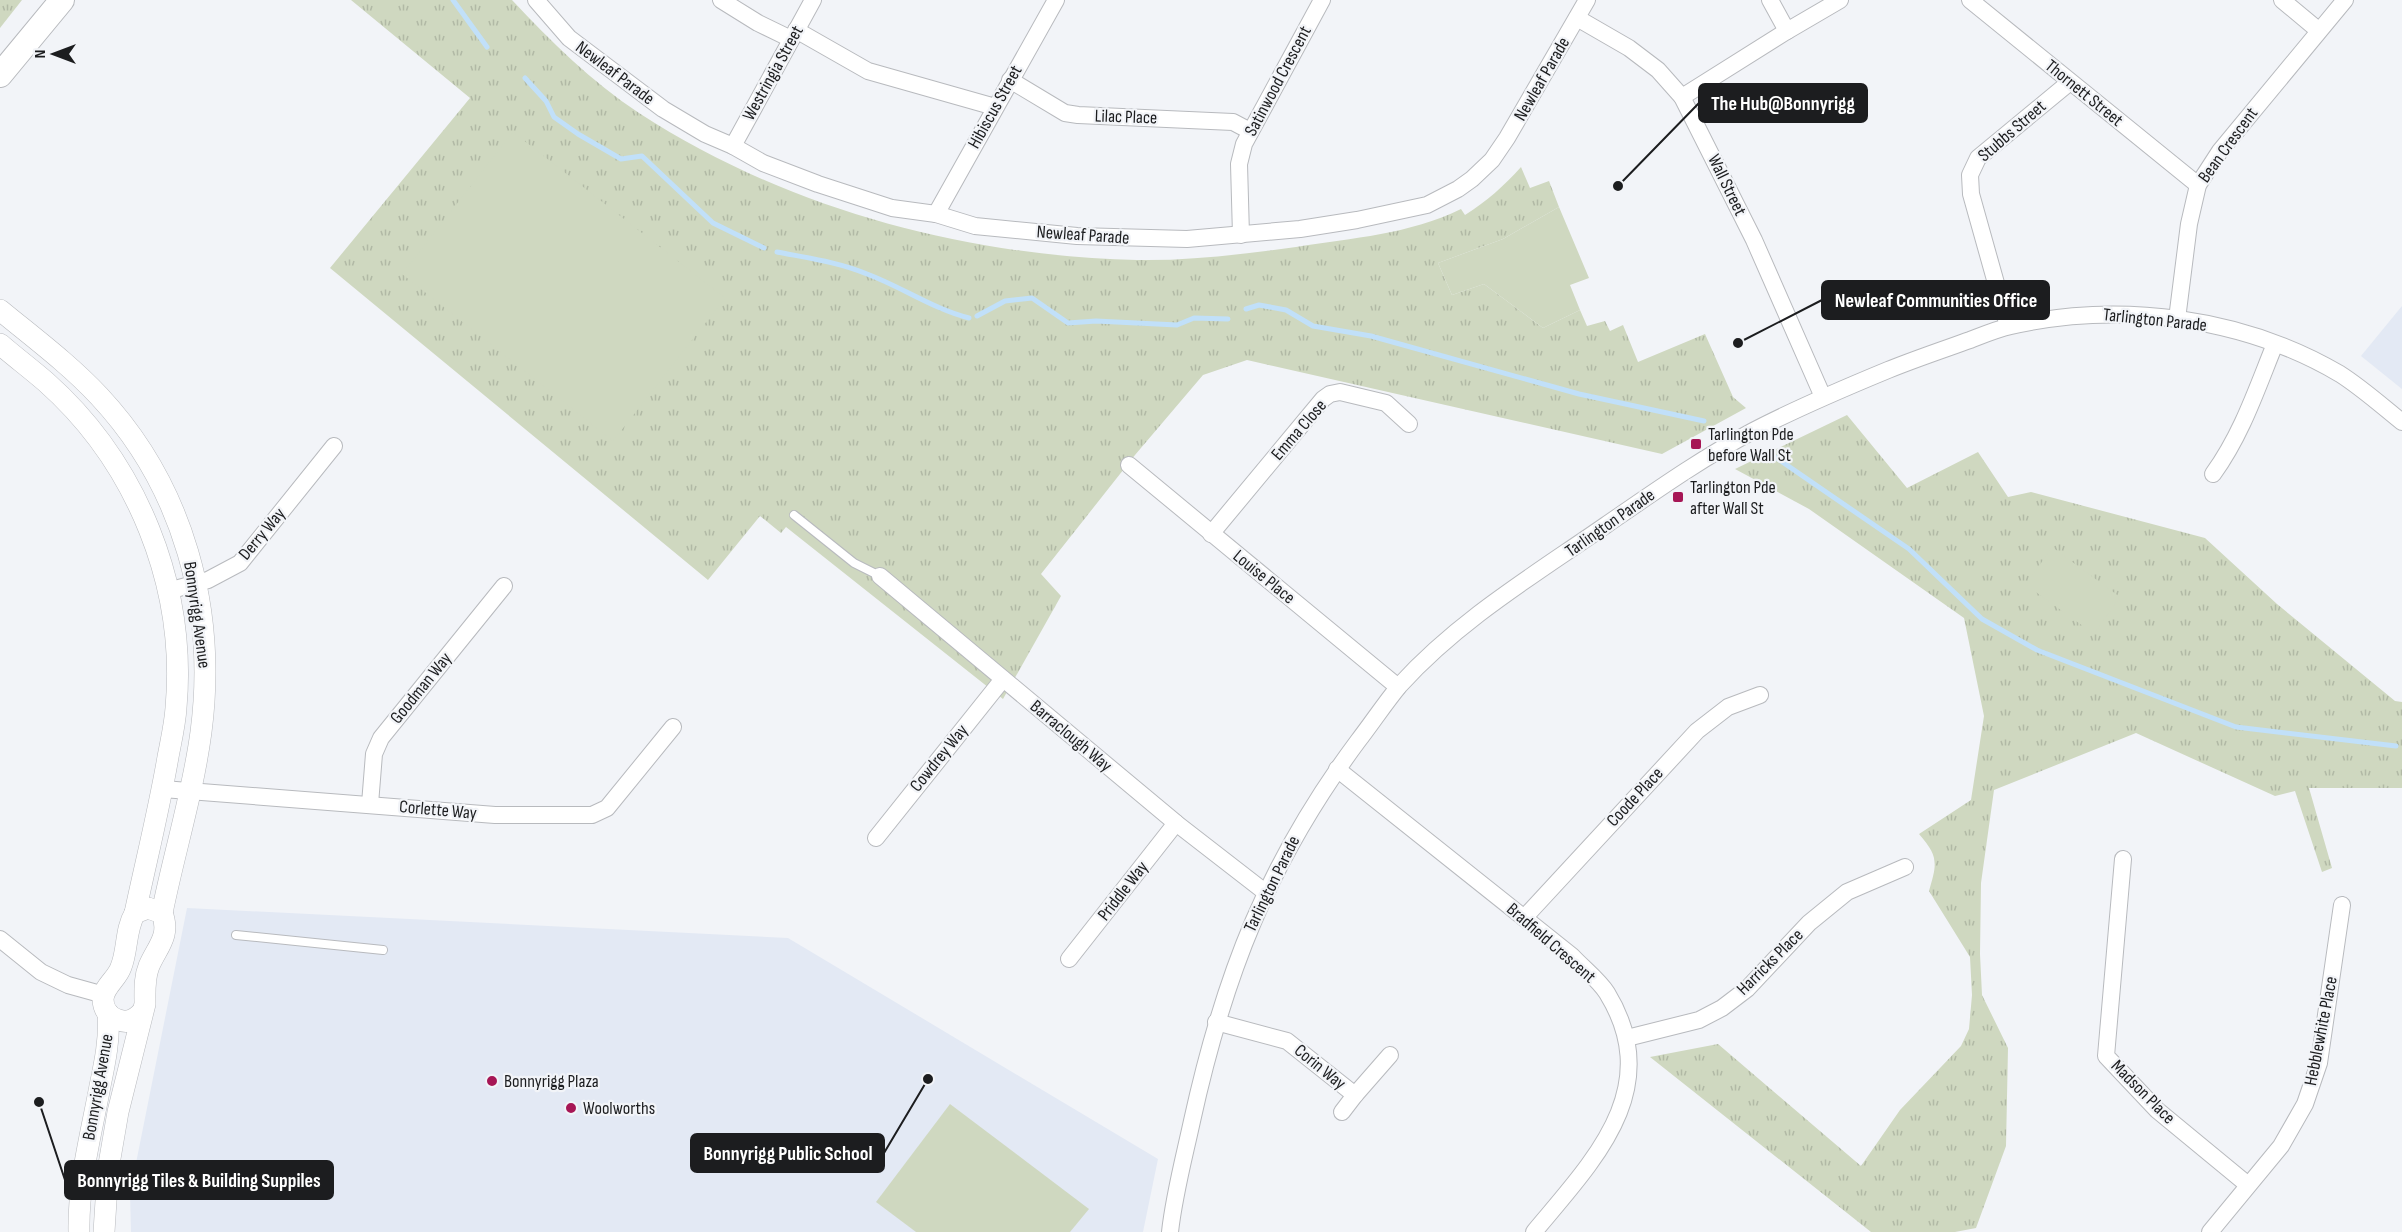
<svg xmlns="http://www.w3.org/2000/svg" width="2402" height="1232" font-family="'Sofia Sans Condensed',sans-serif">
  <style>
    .built { fill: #e3e9f4 }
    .grass { fill: url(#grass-tufts) }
    .garden { fill: #cfd8c0 }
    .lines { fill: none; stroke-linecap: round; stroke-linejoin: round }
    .stream { stroke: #c1e0f9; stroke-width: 5 }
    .service-casing { stroke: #b8babe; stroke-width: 10 }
    .minor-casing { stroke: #b8babe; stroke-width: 18 }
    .tertiary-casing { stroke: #b8babe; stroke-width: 22 }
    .secondary-casing { stroke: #b8babe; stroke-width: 26 }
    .service { stroke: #fff; stroke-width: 8 }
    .minor { stroke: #fff; stroke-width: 16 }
    .tertiary { stroke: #fff; stroke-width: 21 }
    .secondary { stroke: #fff; stroke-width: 24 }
    .poi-dot { fill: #a61655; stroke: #f2f4f8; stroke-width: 2 }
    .labels { text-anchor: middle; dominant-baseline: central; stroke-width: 4.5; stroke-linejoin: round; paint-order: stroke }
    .street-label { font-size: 18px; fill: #1c1d1f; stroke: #f2f4f8 }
    .poi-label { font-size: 18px; fill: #1c1d1f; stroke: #f2f4f8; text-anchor: start }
    .leader { fill: none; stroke: #1c1d1f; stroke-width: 2 }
    .callout-dot { fill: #1c1d1f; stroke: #f2f4f8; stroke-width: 2 }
    .callout { fill: #1c1d1f; stroke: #1c1d1f; stroke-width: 2 }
    .callout-label { font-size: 20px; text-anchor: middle; font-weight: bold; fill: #fff }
  </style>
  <defs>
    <pattern id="grass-tufts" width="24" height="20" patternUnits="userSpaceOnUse" patternTransform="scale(1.5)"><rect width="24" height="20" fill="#cfd8c0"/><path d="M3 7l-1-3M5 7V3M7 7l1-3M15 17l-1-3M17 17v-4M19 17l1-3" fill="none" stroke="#b1b9a5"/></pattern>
  </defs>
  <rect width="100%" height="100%" fill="#f2f4f8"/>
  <g class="built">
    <polygon points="2402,306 2402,389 2361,356"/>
    <polygon points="187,908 788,938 1158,1159 1143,1232 131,1232 130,1193"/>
  </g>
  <g class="grass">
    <polygon points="0,0 22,0 0,28"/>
    <path d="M351 0H512C550 41 592 82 639 113 785 208 963 256 1137 260 1190 261 1244 254 1296 247 1353 238 1410 234 1461 209L1465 215C1487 201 1504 186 1521 167L1530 188 1549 181 1559 207 1503 239 1438 263 1452 295 1484 284 1543 328 1580 310 1587 326 1605 321 1610 331 1623 325 1638 362 1705 334 1733 397 1746 408 1662 454 1247 360 1203 375 1135 455 1041 574 1061 596 1003 699 786 527 781 533 760 516 708 580 330 268 470 98Z"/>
    <path d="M1847 415 1907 488 1978 452 2008 497 2031 492 2205 538 2277 604 2395 701 2402 702V788H2309L2332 868 2322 872 2295 791 2275 796 2136 733 1994 790 1981 883 1980 954 1982 995 2008 1048 2006 1146 1976 1228 1955 1232H1871L1650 1057 1718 1044 1861 1166 1900 1110 1961 1046 1969 1029 1972 995 1970 957 1929 891C1937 863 1939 857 1919 834L1971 800 1984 716 1964 618 1809 509 1735 469Z"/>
  </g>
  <g class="garden">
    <polygon points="513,132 725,298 613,441 402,274"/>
    <polygon points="1559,207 1589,278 1570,285 1580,310 1543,328 1484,284 1452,295 1438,263 1503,239"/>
    <polygon points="2052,547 2120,597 2094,634 2026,585"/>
    <polygon points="950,1104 1089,1209 1070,1232 916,1232 876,1202"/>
  </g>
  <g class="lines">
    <g class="stream">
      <polyline points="453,0 487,47"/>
      <polyline points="525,78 546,101 554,117 578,134 621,159 642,156 713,223 764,248"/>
      <path d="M777 252C808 258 838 262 867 274 902 287 933 309 969 318"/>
      <polyline points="1246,309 1259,305 1286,310 1313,326 1371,336 1579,394 1704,421"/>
      <polyline points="977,316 1005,301 1032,298 1068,323 1096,321 1177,325 1194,318 1228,319"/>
      <polyline points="1775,457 1909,549 1982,619 2037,650 2236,727 2396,746"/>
    </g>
    <defs>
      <g id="service">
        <polyline points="794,515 854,563 880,576"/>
        <polyline points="236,935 383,950"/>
      </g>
      <g id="minor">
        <polyline points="536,0 569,38 663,109 705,134 733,146 763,163 818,184 892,208 936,214 975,226 1077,236 1187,239 1300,229 1357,220 1427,205 1458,189 1472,179 1492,160 1507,138 1587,0"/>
        <polyline points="721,0 758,23 791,39"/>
        <polyline points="1770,0 1787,31"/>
        <polyline points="1970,0 2198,185"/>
        <polyline points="2282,0 2318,30"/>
        <polyline points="1577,18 1629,48 1658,70 1682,97 1754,240 1823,397"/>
        <polyline points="796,30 868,71 995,107"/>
        <polyline points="1010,80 1065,113 1078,115 1233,122 1250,131"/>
        <polyline points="1682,97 1787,31 1840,0"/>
        <polyline points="733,146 813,0"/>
        <polyline points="936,214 1056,0"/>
        <polyline points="1241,235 1239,164 1244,144 1322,0"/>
        <polyline points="2177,319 2189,224 2198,185 2220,151 2345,0"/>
        <polyline points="2008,326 1971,194 1970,175 1978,158 2070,82"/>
        <polyline points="1129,465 1398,687"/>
        <path d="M2213 474C2242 434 2257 388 2275 344"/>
        <polyline points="1211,534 1323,399 1330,394 1340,392 1386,403 1409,424"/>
        <polyline points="880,576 1176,823 1265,892"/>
        <polyline points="168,591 208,580 240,563 334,446"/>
        <path d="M1337 769 1572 956C1583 968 1599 980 1607 993 1666 1089 1593 1161 1534 1232"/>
        <polyline points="163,789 495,815 592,815 607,808 673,727"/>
        <polyline points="370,804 374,754 381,738 504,586"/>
        <polyline points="876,838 1003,679"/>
        <polyline points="2123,859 2106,1056 2157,1110 2248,1185"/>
        <polyline points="1524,918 1697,731 1728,707 1760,695"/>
        <polyline points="0,939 41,972 68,985 104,995"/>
        <polyline points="1069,959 1176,823"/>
        <polyline points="1216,1022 1287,1041 1355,1095"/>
        <polyline points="1627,1038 1699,1020 1722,1008 1747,989 1809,923 1847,892 1905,867"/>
        <polyline points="1342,1112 1355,1095 1390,1055"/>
        <path d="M1170 1232C1174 1195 1184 1158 1192 1121 1224 975 1268 862 1358 741 1372 723 1385 703 1400 685 1459 620 1534 575 1606 525 1654 492 1702 458 1753 431 1797 408 1842 389 1888 370 1915 359 1942 350 1970 340 1983 335 1997 329 2011 326 2120 301 2243 317 2340 374 2362 388 2382 406 2402 422"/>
        <polyline points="2210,1232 2281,1146 2305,1104 2319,1063 2342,905"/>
      </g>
      <g id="tertiary">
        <path d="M0 310C34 338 69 364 99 396 184 487 217 610 201 732 193 793 174 853 162 913"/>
        <path d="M0 344C15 357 31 369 46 382 137 463 187 586 176 708 175 724 171 741 168 757 159 810 146 861 135 913"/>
        <path d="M79 1232C78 1182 91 1135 100 1086 105 1062 110 1038 108 1013"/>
        <path d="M104 1232 108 1170 118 1112 145 1004C145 991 144 978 149 966 157 947 171 936 162 913L148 908 135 913C125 930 128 950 121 967 117 979 104 986 103 999 103 1009 109 1018 119 1020 129 1024 137 1018 143 1011"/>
      </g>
      <polyline id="secondary" points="0,75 62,0"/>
    </defs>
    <use href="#service" class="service-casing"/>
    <use href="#minor" class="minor-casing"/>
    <use href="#tertiary" class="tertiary-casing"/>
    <use href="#secondary" class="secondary-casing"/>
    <use href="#service" class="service"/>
    <use href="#minor" class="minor"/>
    <use href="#tertiary" class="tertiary"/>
    <use href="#secondary" class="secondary"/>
  </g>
  <g class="poi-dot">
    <rect x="1690" y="438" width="12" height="12" rx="3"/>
    <rect x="1672" y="491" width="12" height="12" rx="3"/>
    <circle cx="492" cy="1081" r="6"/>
    <circle cx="571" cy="1108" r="6"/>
  </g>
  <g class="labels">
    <g class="street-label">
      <text transform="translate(615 73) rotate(37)">Newleaf Parade</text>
      <text transform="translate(773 73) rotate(-61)">Westringia Street</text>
      <text transform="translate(1542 79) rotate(-60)">Newleaf Parade</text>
      <text transform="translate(1278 81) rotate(-62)">Satinwood Crescent</text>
      <text transform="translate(2084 93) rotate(39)">Thornett Street</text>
      <text transform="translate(995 107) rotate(-61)">Hibiscus Street</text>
      <text transform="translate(1126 117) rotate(2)">Lilac Place</text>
      <text transform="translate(2012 131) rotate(-41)">Stubbs Street</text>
      <text transform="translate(2228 145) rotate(-54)">Bean Crescent</text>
      <text transform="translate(1727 185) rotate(64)">Wall Street</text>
      <text transform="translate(1083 235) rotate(4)">Newleaf Parade</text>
      <text transform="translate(2155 320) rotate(6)">Tarlington Parade</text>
      <text transform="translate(1299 430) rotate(-49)">Emma Close</text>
      <text transform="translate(1610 523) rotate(-35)">Tarlington Parade</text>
      <text transform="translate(262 534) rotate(-50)">Derry Way</text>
      <text transform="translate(1264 577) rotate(39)">Louise Place</text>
      <text transform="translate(197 615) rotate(82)">Bonnyrigg Avenue</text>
      <text transform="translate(421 688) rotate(-51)">Goodman Way</text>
      <text transform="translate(1071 736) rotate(40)">Barraclough Way</text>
      <text transform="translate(939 758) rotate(-51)">Cowdrey Way</text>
      <text transform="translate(1635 797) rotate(-47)">Coode Place</text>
      <text transform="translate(438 810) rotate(5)">Corlette Way</text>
      <text transform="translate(1272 884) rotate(-64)">Tarlington Parade</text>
      <text transform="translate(1123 891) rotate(-52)">Priddle Way</text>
      <text transform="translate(1551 943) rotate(41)">Bradfield Crescent</text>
      <text transform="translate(1770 962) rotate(-45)">Harricks Place</text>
      <text transform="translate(2321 1031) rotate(-79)">Hebblewhite Place</text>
      <text transform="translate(1320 1067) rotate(39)">Corin Way</text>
      <text transform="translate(98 1087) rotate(-80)">Bonnyrigg Avenue</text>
      <text transform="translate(2143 1092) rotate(45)">Madson Place</text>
    </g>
    <g class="poi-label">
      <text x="1708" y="434">Tarlington Pde<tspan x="1708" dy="21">before Wall St</tspan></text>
      <text x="1690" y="487">Tarlington Pde<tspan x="1690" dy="21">after Wall St</tspan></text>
      <text x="504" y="1081">Bonnyrigg Plaza</text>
      <text x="583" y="1108">Woolworths</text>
    </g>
  </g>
  <path class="leader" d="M1618 186L1699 103M1738 343L1822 300M928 1079L884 1153M39 1102L65 1180"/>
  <g class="callout-dot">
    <circle cx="1618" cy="186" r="6"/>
    <circle cx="1738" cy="343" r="6"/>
    <circle cx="928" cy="1079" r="6"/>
    <circle cx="39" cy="1102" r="6"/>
  </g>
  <g class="callout">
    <rect x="1699" y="84" width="168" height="38" rx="6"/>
    <rect x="1822" y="281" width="227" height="38" rx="6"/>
    <rect x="691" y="1134" width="193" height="38" rx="6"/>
    <rect x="65" y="1161" width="268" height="38" rx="6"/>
  </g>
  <g class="callout-label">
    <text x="1783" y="110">The Hub@Bonnyrigg</text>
    <text x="1936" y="307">Newleaf Communities Office</text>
    <text x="788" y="1160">Bonnyrigg Public School</text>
    <text x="199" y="1187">Bonnyrigg Tiles &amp; Building Suppiles</text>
  </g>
  <g transform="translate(54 54) rotate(270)" stroke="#f2f4f8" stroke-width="4.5" paint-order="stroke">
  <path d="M0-4.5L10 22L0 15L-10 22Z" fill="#1c1d1f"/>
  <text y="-9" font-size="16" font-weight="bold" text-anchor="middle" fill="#1c1d1f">N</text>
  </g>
</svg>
